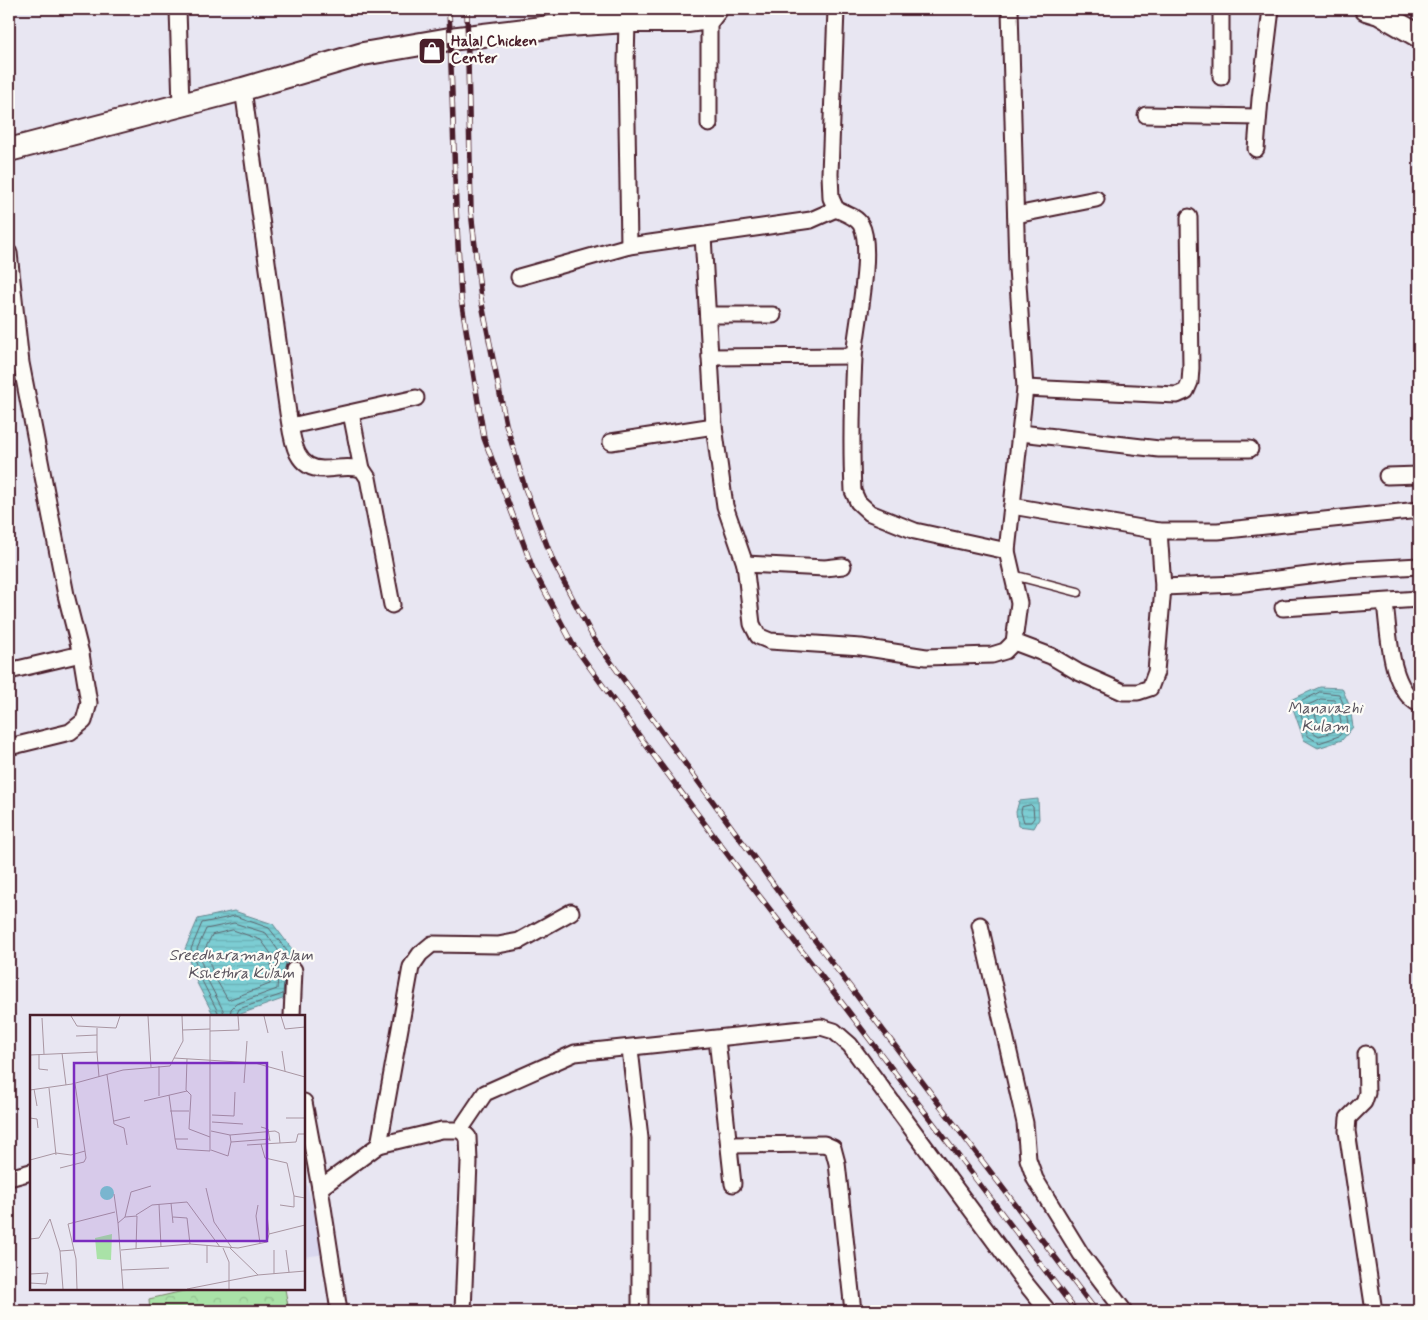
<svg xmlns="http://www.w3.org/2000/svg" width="1428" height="1320" font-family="Mynerve,sans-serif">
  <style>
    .built { fill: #d9d7ee }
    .park { fill: url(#park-crowns); stroke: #7a8069 }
    .water { fill: url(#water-rules); stroke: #678790 }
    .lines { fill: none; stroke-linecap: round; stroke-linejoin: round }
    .shore { stroke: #5e656e; stroke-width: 1 }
    .lane-casing { stroke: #4a1f2b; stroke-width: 11 }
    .street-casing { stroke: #4a1f2b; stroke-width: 19 }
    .secondary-casing { stroke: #4a1f2b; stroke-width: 26 }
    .lane { stroke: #fdfcf7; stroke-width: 8 }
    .street { stroke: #fdfcf7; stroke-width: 15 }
    .secondary { stroke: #fdfcf7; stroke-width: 22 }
    .rail-casing { stroke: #4a1f2b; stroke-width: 5.5 }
    .rail { stroke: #fdfcf7; stroke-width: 4; stroke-dasharray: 11; stroke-linecap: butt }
    .labels { text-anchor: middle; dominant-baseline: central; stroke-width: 4.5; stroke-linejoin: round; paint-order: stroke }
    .poi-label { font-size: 15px; font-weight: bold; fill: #4a1f2b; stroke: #fdfcf7; text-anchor: start }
    .water-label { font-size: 16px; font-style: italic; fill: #59535d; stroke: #fdfcf7 }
    .inset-road { fill: none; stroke: #a996a2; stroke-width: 1 }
    .view { fill: #7b2cbf; fill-opacity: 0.15; stroke: #7b2cbf; stroke-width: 2.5 }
    .inset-edge { fill: none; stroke: #4a1f2b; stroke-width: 2.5 }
  </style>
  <defs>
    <pattern id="park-crowns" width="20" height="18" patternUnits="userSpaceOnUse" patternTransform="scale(1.25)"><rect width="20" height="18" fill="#a9e2a7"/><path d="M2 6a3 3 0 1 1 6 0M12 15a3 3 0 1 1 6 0" fill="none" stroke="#93c190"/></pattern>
    <pattern id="water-rules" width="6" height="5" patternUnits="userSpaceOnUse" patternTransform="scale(1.25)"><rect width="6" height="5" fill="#7bcdd3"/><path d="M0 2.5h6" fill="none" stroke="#6cb0b5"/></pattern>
  </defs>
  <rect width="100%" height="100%" fill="#e8e6f2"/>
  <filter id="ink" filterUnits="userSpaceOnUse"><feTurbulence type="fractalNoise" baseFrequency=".02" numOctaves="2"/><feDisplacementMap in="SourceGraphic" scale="10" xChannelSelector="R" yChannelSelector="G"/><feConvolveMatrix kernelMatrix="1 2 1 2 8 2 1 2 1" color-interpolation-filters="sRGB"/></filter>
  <g filter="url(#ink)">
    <polygon class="built" points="304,1174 326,1254 304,1257"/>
    <polygon class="park" points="192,1289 285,1289 289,1311 150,1311 149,1299"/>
    <g class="water">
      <polygon points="1320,687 1342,688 1350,707 1353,727 1342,740 1318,748 1304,740 1290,700"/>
      <polygon points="1038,799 1039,819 1034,828 1018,826 1016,812 1019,801"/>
      <polygon points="234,911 273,924 292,949 288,997 235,1016 214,1016 197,983 185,949 198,919"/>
    </g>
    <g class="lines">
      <g class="shore">
        <polygon points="1320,692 1339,694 1345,708 1348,724 1339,736 1319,743 1308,736 1297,704"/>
        <polygon points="1321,699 1334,700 1339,710 1341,723 1335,731 1319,736 1313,732 1305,707"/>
        <polygon points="1323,706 1330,707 1333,721 1330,724 1321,727 1319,726 1314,711"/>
        <polygon points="1031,805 1033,807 1034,818 1031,822 1024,822 1021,812 1022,807"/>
        <polygon points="233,930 261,940 272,955 270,984 228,1000 214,976 205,949 212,935"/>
        <polyline points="218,1016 218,1012 202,981 191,949 202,923 235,916 269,928 287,951 283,994 239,1009 236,1016"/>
        <polyline points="224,1016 223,1010 207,979 197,949 206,929 234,923 266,933 280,953 277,989 236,1004 231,1009 230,1016"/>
      </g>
      <defs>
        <polyline id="lane" points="1013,575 1078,592"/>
        <g id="street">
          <polyline points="178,9 181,105"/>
          <polyline points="566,9 567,25"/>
          <path d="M836 9 830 174 831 198 836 209C844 213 857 217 861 225 874 248 856 329 854 357 852 401 851 446 853 491L858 502 870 513 915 531 1007 551 1025 388 1017 268 1010 9"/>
          <polyline points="1221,9 1221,77"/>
          <polyline points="709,18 709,124"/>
          <polyline points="627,21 626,62 629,246"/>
          <path d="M243 89 288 413C292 435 293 469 323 469 337 469 347 465 362 469L368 478 392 605"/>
          <polyline points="1146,115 1258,117"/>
          <polyline points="1256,149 1260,99 1271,9"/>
          <polyline points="1016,215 1096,199"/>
          <polyline points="703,236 714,426 725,506 745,564"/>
          <polyline points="9,253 21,363 66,595 81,654 89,703 84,721 70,732 9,747"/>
          <polyline points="519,277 629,246 811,220 836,209"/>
          <polyline points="708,315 773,315"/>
          <polyline points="710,357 854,356"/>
          <polyline points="1025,388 1177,395 1186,391 1190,382 1191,368 1189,217"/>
          <polyline points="351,413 362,469"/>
          <polyline points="291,426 416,398"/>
          <polyline points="1021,433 1159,449 1250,449"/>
          <polyline points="611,442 714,426"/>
          <polyline points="1387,476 1419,475"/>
          <polyline points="1012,506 1159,531 1163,587 1156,672 1150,688 1138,692 1123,692 1078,672 1051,656 1014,642"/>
          <polyline points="1159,531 1218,531 1419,510"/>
          <polyline points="843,566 825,568 745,564 752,624 758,636 770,641 861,647 926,657 992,655 1005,651 1014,642 1019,603 1007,551"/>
          <polyline points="1163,587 1237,584 1349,570 1419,566"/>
          <path d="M1385 603C1389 632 1389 689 1419 704"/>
          <polyline points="1283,608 1419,599"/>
          <polyline points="9,671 81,654"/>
          <polyline points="980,925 1025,1123 1028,1159 1035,1179 1081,1254 1124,1311"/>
          <polyline points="292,1016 294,970"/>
          <polyline points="717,1039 733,1184"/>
          <polyline points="630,1049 640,1138 640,1311"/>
          <polyline points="1366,1054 1367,1093 1364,1102 1348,1118 1347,1131 1374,1311"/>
          <polyline points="304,1102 320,1188"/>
          <polyline points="460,1130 485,1093 575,1053 821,1027 834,1031 850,1045 1026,1284 1048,1311"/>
          <polyline points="379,1145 442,1130 460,1130 468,1137 469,1162 463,1311"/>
          <polyline points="729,1145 824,1144 833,1148 837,1163 853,1311"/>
          <polyline points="9,1178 31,1172"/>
          <polyline points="339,1311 320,1188 379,1145 411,967 420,954 432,944 498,945 519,941 571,912"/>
        </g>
        <g id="secondary">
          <polyline points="1366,9 1379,13 1419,36"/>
          <polyline points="9,150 243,89 363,54 450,39 567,25 627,21 687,21 709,18 716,9"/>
        </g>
      </defs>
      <use href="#lane" class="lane-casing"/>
      <use href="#street" class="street-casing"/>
      <use href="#secondary" class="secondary-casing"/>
      <use href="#lane" class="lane"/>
      <use href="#street" class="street"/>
      <use href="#secondary" class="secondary"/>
      <defs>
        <g id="rail">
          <polyline points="449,9 456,207 461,299 484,438 533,569 572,643 646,745 737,867 842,1003 1076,1311"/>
          <polyline points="467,9 471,211 481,299 506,424 525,488 553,561 594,639 801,922 1096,1311"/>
        </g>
      </defs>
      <use href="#rail" class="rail-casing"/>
      <use href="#rail" class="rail"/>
    </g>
  </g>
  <defs>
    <symbol id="shop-square" viewBox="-11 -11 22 22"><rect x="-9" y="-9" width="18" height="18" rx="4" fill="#4a1f2b" stroke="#fdfcf7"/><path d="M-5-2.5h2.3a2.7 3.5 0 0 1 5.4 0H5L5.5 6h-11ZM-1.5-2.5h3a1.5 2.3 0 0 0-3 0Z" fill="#fff"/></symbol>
  </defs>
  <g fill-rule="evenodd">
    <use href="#shop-square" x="416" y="35" width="32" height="32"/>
  </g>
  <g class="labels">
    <g class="poi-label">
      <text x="451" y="42">Halal Chicken<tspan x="451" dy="17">Center</tspan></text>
    </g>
    <g class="water-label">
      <text x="1325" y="708">Manavazhi<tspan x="1325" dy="18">Kulam</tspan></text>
      <text x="241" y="955">Sreedharamangalam<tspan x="241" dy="18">Kshethra Kulam</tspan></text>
    </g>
  </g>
  <g transform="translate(30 1015)">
    <rect width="275" height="275" fill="#e8e6f2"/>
    <path d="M82 219 81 245 67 244 65 223Z" fill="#a9e2a7"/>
    <path d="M70 178a7 7 0 1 1 14 0a7 7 0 1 1-14 0Z" fill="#7bcdd3"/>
    <path class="inset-road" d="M41 1 47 11 86 13 90 1M118 1 121 52M234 1 238 18M251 1 255 14 275 12M12 3 14 39M153 15 180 14M180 16 209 15 208 1M67 20V37M46 21 67 20V13M252 36 255 56M32 38 36 70M9 39V54L18 55M0 40 67 37 69 62M144 43 153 26 152 1M157 44 156 75 161 80 159 114 180 122V1M129 51V81M77 60 84 109 94 113 97 130M214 68 217 26M19 73 26 140M4 74 7 91M0 75 42 69 93 55 140 51 144 43 225 48 275 62M139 80 145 124M114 86 157 76M140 96H159M182 100 204 101 205 77M0 103 7 104 8 113M256 103H275M84 106 100 102M182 107 213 109M231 112 238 114 240 126M181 116 200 120 201 127 198 141 181 135M200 120 245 116 249 118 250 128M158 124H145L147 134 180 136V122M201 127 240 124M231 129 235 143 257 148 264 181 275 183M217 130 266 127 268 119H275M0 145 26 138 41 140 55 136M30 153 54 147 56 143 45 69M176 173 184 207 202 233M84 179 88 208M141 188 143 208M129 189 131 232M228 190 226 201 230 228M250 190 264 192V181M237 199 239 219M106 200 122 190 157 187 190 232M95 202 107 201 106 234M143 202 157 203 160 229M0 224 9 223 20 204 30 236M177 230V248M193 233 199 247V274M200 233 228 260M91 235 160 229 208 233 237 227 239 219 275 210M244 235V259M256 235 259 257M92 255 139 253M0 259 18 258 16 269 0 268M33 274 30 236 44 235M47 274 46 244 38 209 85 197M93 274 88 208 95 202 101 177 121 171M157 274 228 260 275 256"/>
    <path class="view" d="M44 48H237V226H44Z"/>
    <rect width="275" height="275" class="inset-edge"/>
  </g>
  <rect width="1428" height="1320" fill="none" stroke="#fdfcf7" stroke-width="30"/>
  <rect x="15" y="15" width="1398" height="1290" fill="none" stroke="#4a1f2b" stroke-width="2" filter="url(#ink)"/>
</svg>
